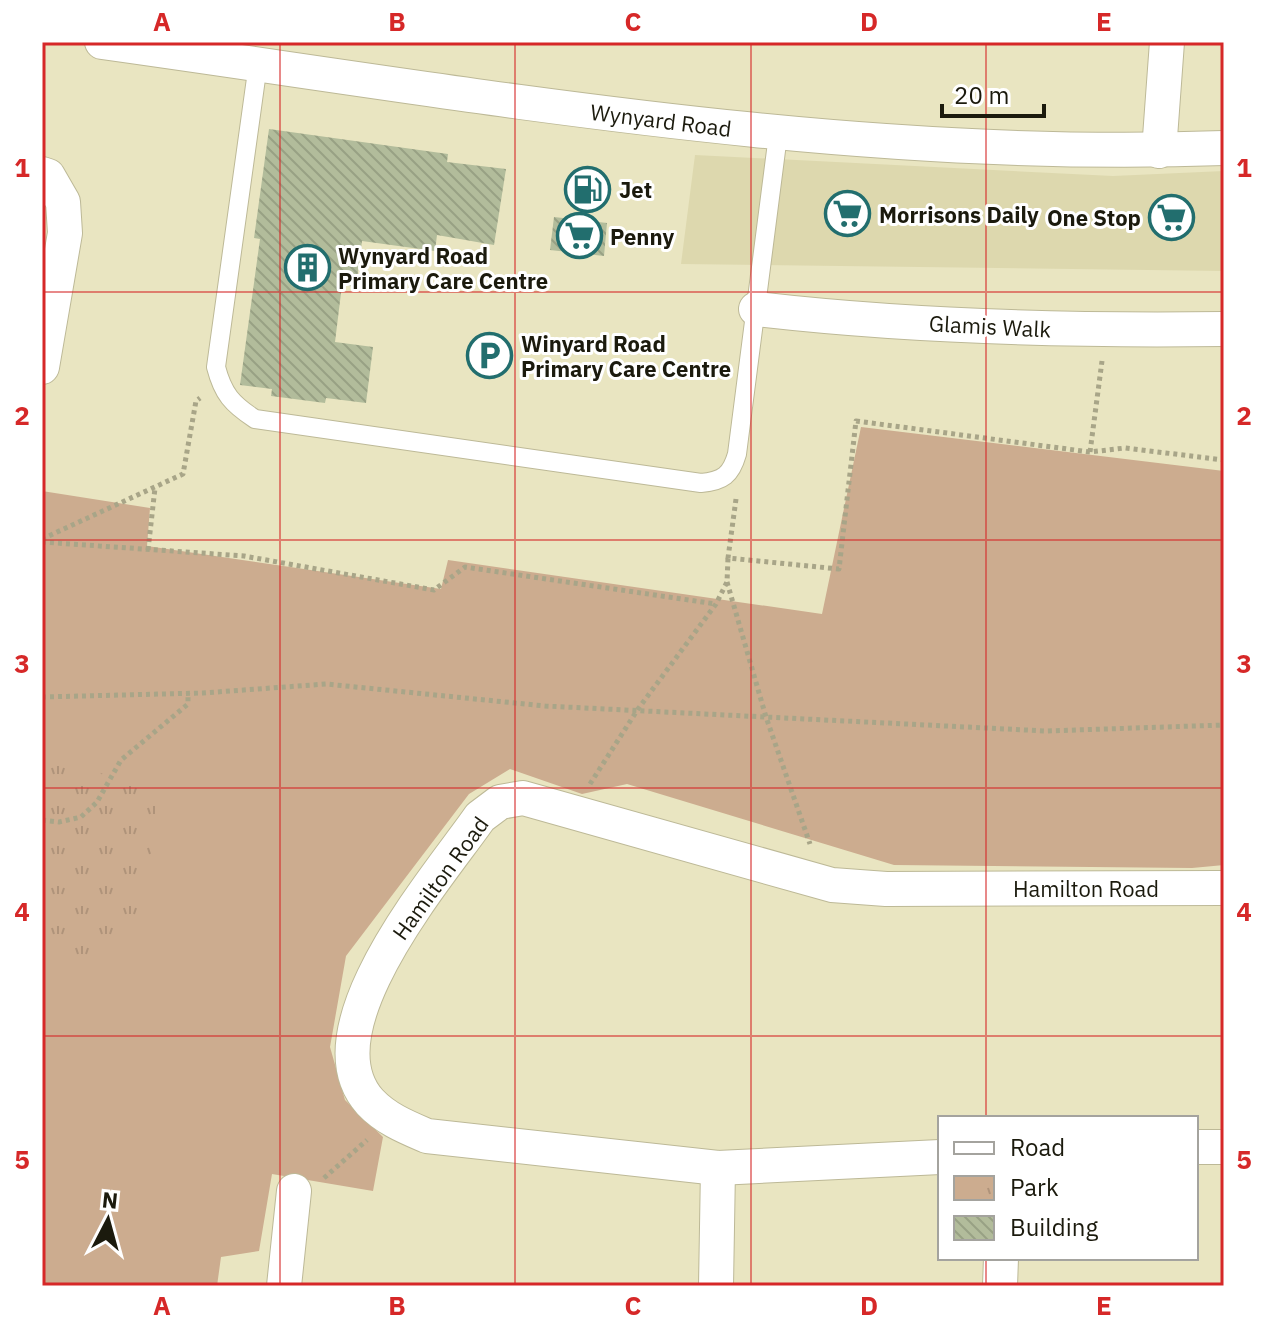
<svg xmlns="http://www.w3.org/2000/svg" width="1266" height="1328" font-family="'IBM Plex Sans',sans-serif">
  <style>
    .built { fill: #ddd8ae }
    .grass { fill: #ccac8f }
    .park { fill: url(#park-tufts) }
    .building { fill: url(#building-back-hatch) }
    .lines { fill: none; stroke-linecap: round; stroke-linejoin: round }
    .service-casing { stroke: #bdb997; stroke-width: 20 }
    .minor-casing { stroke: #bdb997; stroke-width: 36 }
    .path { stroke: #a8a588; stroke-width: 5; stroke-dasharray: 4 4; stroke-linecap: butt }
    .service { stroke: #fff; stroke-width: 18 }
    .minor { stroke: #fff; stroke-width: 34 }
    .grid { fill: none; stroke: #d62828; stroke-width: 2; stroke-opacity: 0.55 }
    .labels { text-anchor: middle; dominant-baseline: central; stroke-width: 6; stroke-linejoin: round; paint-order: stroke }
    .street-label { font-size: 22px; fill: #1b1a0d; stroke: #fff }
    .poi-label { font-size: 22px; font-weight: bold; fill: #1b1a0d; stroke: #fff; text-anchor: start }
    .neatline { fill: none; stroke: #d62828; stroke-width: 3 }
    .grid-label { font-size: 26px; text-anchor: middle; font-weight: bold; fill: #d62828 }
  </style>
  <defs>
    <pattern id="park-tufts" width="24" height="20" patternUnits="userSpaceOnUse" patternTransform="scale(2)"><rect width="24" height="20" fill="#ccac8f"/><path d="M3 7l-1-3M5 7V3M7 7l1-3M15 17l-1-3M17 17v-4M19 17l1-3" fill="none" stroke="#af937a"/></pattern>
    <pattern id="building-back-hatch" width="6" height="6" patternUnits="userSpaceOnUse" patternTransform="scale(2)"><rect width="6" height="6" fill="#b2bc9b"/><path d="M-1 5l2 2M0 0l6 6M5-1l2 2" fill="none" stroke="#98a184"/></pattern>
  </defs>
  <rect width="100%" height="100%" fill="#e9e5c1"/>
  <polygon class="built" points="695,155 1113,176 1224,171 1224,271 681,264"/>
  <polygon class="grass" points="861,427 1224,471 1224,865 1192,868 894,865 627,784 582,794 510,769 469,794 346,956 330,1047 345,1100 383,1137 373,1191 272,1174 259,1251 221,1257 217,1286 42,1286 42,491 150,508 147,546 441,589 448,560 822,614"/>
  <path class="park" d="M64 759 158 795 143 919C118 938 75 976 42 956V765Z"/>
  <g class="building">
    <polygon points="269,129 448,154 447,162 506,169 494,245 437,235 435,251 362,241 356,287 342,285 335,342 373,347 366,403 326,398 325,403 271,396 272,389 240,385 260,239 254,238"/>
    <polygon points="554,217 607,223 604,256 550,250"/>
  </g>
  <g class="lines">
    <defs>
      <path id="service" d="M258 64 216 367C223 394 232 404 255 419L701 483C723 481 731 475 737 454L778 135"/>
      <g id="minor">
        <path d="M102 42C475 94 846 162 1224 148"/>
        <polyline points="1159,151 1167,42"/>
        <polyline points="42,174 48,176 63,202 65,233 42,367"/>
        <path d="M756 309C911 327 1068 331 1224 329"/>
        <polyline points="1196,1147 1224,1147"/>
        <path d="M940 1157 718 1168 427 1136C406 1127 386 1119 370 1102 305 1030 439 876 480 817L500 802 523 798 832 885 886 889 1224 888"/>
        <polyline points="284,1286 294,1191"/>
        <polyline points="716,1286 718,1168"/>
        <polyline points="1000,1286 1001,1258"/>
      </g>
    </defs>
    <use href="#service" class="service-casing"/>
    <use href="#minor" class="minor-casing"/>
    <g class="path">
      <polyline points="1090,452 1102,361"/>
      <polyline points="736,499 728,558 839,569 856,421 1090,452 1125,448 1224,460"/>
      <polyline points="42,539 183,474 196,401 200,398"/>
      <polyline points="42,542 244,556 434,590 465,567 716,604"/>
      <polyline points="148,550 155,488"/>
      <polyline points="727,582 766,717 810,844"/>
      <polyline points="42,697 203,693 326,684 545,706 1046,731 1224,725"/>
      <polyline points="590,784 638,709 716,604 727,582 728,558"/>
      <polyline points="42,820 59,822 81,817 97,802 121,760 188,704 188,693"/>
      <polyline points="324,1178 367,1140"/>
    </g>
    <use href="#service" class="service"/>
    <use href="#minor" class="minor"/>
  </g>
  <path class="grid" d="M280 42V1286M515 42V1286M751 42V1286M986 42V1118M42 292H1224M42 540H1224M42 788H1224M42 1036H1224M986 1258V1286"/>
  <defs>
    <symbol id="fuel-ring" viewBox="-11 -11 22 22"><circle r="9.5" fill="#fff" stroke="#226e6e" stroke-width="1.5"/><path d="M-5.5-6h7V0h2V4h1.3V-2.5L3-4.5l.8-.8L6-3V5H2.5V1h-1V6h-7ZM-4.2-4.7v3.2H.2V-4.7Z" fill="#226e6e"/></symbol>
    <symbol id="supermarket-ring" viewBox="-11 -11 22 22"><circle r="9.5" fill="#fff" stroke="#226e6e" stroke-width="1.5"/><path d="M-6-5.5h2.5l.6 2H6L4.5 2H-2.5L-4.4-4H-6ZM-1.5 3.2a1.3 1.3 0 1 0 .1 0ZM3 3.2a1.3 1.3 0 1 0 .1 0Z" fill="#226e6e"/></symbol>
    <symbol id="building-ring" viewBox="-11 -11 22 22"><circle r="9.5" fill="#fff" stroke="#226e6e" stroke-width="1.5"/><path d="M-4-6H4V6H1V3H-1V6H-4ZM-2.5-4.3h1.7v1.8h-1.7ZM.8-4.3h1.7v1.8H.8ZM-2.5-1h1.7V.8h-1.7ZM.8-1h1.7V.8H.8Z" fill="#226e6e"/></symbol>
    <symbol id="parking-ring" viewBox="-11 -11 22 22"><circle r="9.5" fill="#fff" stroke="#226e6e" stroke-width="1.5"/><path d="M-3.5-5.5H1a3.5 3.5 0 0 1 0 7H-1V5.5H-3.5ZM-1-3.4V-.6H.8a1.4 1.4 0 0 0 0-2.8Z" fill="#226e6e"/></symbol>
  </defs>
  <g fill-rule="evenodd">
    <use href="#fuel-ring" x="562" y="164" width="51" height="51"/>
    <use href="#supermarket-ring" x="822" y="188" width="51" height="51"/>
    <use href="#supermarket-ring" x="1146" y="192" width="51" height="51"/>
    <use href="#supermarket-ring" x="554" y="210" width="51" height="51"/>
    <use href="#building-ring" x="282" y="242" width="51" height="51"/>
    <use href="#parking-ring" x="464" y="330" width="51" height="51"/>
  </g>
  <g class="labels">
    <g class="street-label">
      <text transform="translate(661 120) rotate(7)">Wynyard Road</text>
      <text transform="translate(990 326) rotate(3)">Glamis Walk</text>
      <text transform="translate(440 878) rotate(-54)">Hamilton Road</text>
      <text x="1086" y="888">Hamilton Road</text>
    </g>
    <g class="poi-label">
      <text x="619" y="189">Jet</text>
      <text x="879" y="214">Morrisons Daily</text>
      <text x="1141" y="217" text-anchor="end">One Stop</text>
      <text x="610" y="236">Penny</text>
      <text x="338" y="255">Wynyard Road<tspan x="338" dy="25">Primary Care Centre</tspan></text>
      <text x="521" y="343">Winyard Road<tspan x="521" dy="25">Primary Care Centre</tspan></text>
    </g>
  </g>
  <rect width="1266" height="1328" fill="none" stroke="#ffffff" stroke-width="88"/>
  <rect x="938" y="1116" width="260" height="144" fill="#ffffff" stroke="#a4a39e" stroke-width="2"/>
  <rect x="954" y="1142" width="40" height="12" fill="#ffffff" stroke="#a4a39e" stroke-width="2"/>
  <text x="1010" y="1156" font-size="24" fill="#1b1a0d">Road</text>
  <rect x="954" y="1176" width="40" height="24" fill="url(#park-tufts)" stroke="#a4a39e" stroke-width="2"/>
  <text x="1010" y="1196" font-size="24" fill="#1b1a0d">Park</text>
  <rect x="954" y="1216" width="40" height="24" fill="url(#building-back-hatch)" stroke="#a4a39e" stroke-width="2"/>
  <text x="1010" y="1236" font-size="24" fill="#1b1a0d">Building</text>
  <g transform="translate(108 1220) rotate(6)" stroke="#ffffff" stroke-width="6" paint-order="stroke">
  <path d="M0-6L14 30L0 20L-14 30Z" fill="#1b1a0d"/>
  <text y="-12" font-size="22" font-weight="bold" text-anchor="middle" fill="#1b1a0d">N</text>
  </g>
  <path d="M942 104v12h102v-12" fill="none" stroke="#1b1a0d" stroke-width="4"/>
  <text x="954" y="104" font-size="24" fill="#1b1a0d" stroke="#ffffff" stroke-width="6" paint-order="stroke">20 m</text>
  <rect x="44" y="44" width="1178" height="1240" class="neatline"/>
  <g class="grid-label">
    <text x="162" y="31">A</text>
    <text x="397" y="31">B</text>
    <text x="633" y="31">C</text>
    <text x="869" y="31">D</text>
    <text x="1104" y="31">E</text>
    <text x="22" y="177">1</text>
    <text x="1244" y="177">1</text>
    <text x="22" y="425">2</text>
    <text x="1244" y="425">2</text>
    <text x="22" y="673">3</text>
    <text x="1244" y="673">3</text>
    <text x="22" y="921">4</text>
    <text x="1244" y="921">4</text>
    <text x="22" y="1169">5</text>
    <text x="1244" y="1169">5</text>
    <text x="162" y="1315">A</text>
    <text x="397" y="1315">B</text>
    <text x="633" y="1315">C</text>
    <text x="869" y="1315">D</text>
    <text x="1104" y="1315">E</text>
  </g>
</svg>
